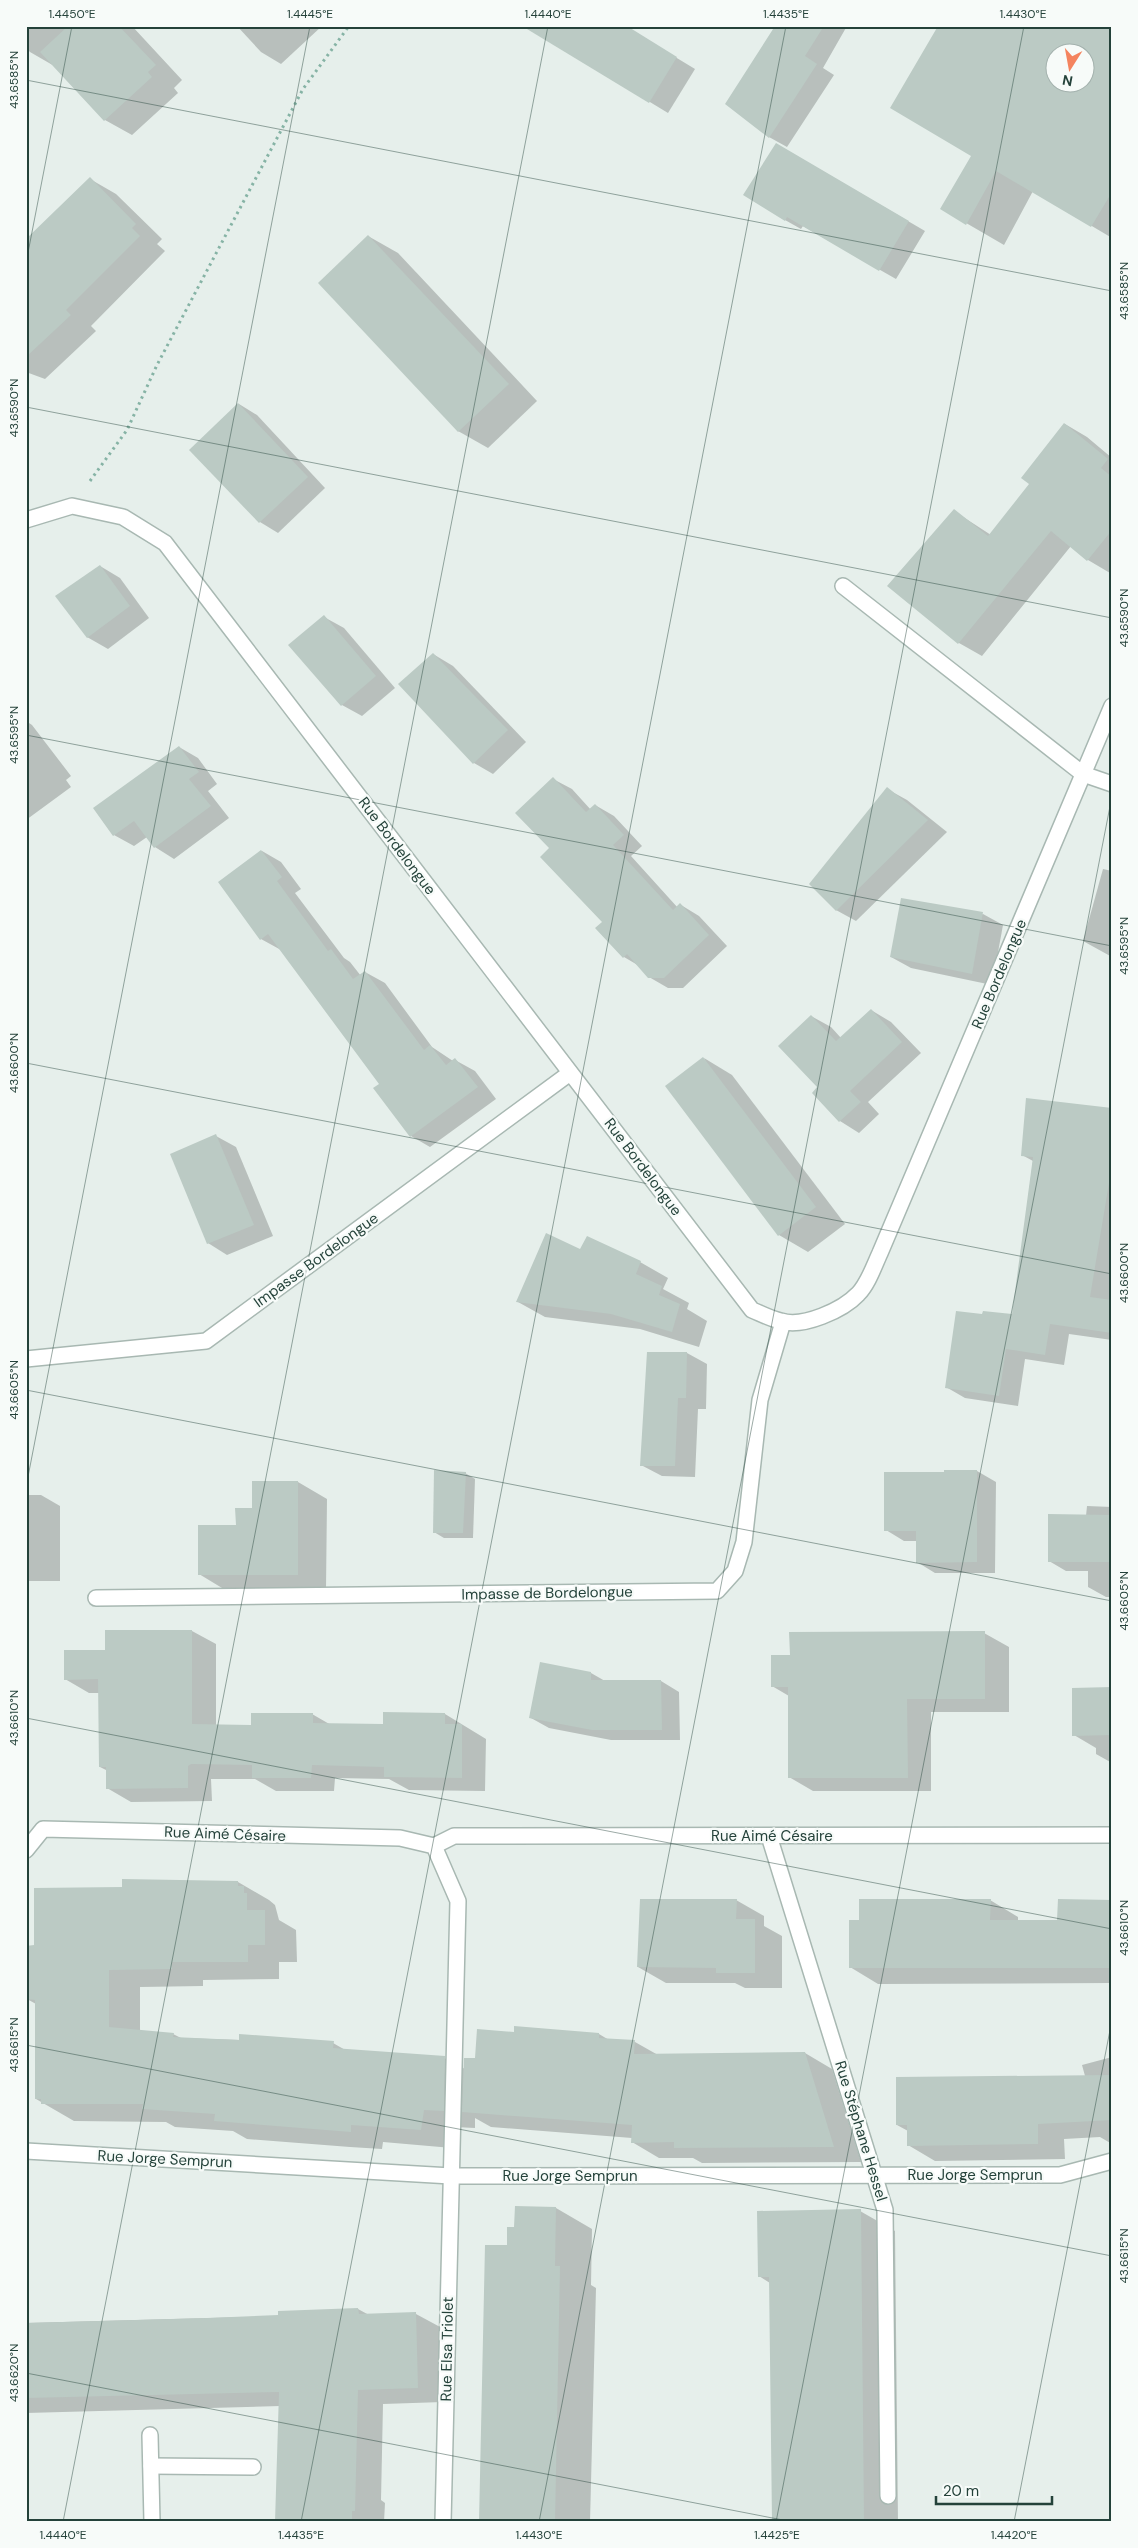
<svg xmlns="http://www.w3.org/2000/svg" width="1138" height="2548" font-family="'DM Sans',sans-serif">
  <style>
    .shadow { fill: #0003; fill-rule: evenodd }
    .building { fill: #bbcac4; fill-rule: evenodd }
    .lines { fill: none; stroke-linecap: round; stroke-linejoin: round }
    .lane-casing { stroke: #a8b8b2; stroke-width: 18 }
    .street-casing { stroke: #a8b8b2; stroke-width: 18 }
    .path { stroke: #86b3a5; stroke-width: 3; stroke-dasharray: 2.5 4; stroke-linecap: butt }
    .lane { stroke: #fff; stroke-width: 15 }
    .street { stroke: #fff; stroke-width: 15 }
    .ticks { fill: none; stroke: #24423a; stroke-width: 1; stroke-opacity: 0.45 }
    .labels { text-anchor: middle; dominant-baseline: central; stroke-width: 4.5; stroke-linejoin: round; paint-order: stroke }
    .street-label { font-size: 15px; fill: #24423a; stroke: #f7fbf9 }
    .neatline { fill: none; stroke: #24423a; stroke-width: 2 }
    .ticks-label { font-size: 12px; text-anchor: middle; fill: #24423a }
  </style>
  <rect width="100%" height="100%" fill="#e6efeb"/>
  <g class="shadow">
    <polygon points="26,26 132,26 182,80 174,88 178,93 132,135 105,120 56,67 30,52 26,48"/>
    <polygon points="237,26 322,26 281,64 261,52"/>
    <polygon points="624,26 695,69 668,113 538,34"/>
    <polygon points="777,26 847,26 823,68 834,75 787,147 769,137"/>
    <path d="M1112 26V238L1033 191 1004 245 942 209 973 155 892 107ZM1056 52H1086V82H1056Z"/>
    <polygon points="776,144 925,231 896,279 803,226 801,229 785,220"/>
    <polygon points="90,179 116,194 162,239 157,244 165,251 91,326 96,331 45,379 26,372 26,253"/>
    <polygon points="368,236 398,253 537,401 488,448 458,431"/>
    <polygon points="239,404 257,415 325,488 278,533 260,522"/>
    <polygon points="1065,424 1087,437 1112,458 1112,571 1110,573 1088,560 1071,546 982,656 959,643 954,511 991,535 1031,484"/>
    <polygon points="100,566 120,578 149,618 108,649 87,637"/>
    <polygon points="324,617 344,628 395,688 362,716 342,705"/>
    <polygon points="433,654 453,666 526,742 493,774 474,763 400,685"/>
    <polygon points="26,721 32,725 71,776 66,780 71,787 26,820"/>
    <polygon points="179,747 198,758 217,784 208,791 229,818 174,859 155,847 147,837 134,846 114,835"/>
    <polygon points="553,779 572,789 591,810 595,805 614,816 642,846 631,856 678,908 681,905 699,916 727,946 683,988 668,988 649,977 641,967 624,957 597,928 604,922 551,848"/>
    <polygon points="887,789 907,800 947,832 856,921 836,910"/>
    <polygon points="262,851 281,862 301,889 295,893 344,958 350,962 361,976 365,972 385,983 432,1047 453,1061 455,1060 475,1071 496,1099 430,1147 411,1136 380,1084 281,950 261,939"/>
    <polygon points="1103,869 1112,871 1112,957 1083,941"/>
    <polygon points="983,914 1003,925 992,985 911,968 891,957"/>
    <polygon points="871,1010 891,1022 921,1053 868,1102 879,1114 859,1133 840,1121 813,1093 819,1087 811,1016 831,1027 841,1038"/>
    <polygon points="704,1058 732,1075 845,1224 808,1252 779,1235"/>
    <polygon points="1112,1109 1110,1301 1112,1301 1112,1340 1069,1334 1064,1365 1025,1359 1018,1406 965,1398 946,1387 982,1316 1013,1316 1033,1161 1022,1155"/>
    <polygon points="216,1136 236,1147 273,1236 227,1255 208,1243"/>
    <polygon points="580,1250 640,1262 668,1278 663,1289 689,1303 687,1309 707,1321 699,1347 640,1329 545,1317 518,1302"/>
    <polygon points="648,1353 687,1353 707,1364 706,1409 698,1409 695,1477 662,1476 641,1465"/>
    <polygon points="977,1471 996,1482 995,1573 935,1573 917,1562 917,1541 904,1541 886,1530 886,1474"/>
    <polygon points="465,1473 475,1479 473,1538 444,1538 434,1532"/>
    <polygon points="254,1482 298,1482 327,1499 326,1590 227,1591 199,1574 237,1526 254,1509"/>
    <polygon points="26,1495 41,1495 60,1506 60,1581 26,1581"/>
    <polygon points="1087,1506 1112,1507 1112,1597 1106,1597 1088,1587 1088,1571 1066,1571 1049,1561 1086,1516"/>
    <polygon points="106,1631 192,1631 216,1644 216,1726 252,1726 312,1714 331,1725 385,1725 445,1714 486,1739 485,1791 409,1790 389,1779 335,1778 334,1791 276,1791 255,1779 211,1779 212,1801 131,1802 107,1788 108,1771 100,1767 100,1693 89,1693 65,1679 106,1651"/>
    <polygon points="984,1633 1009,1647 1009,1712 931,1712 931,1791 813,1791 789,1777 789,1696 772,1686 791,1656"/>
    <polygon points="591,1673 605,1681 661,1681 679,1692 680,1740 611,1740 549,1728 531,1718"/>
    <polygon points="1112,1688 1112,1763 1096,1754 1096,1748 1074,1735"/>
    <polygon points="238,1882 269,1900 275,1905 279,1920 296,1930 297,1962 279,1962 279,1979 203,1980 203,1986 140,1987 140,2031 173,2034 181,2038 333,2043 347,2051 444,2058 465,2069 515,2033 599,2034 609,2040 635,2042 658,2055 805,2053 832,2069 861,2162 702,2163 693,2158 659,2158 632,2142 632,2138 491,2127 475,2118 475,2128 455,2127 452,2148 383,2142 382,2149 350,2147 247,2139 233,2131 175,2127 166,2122 74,2121 36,2099 36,2004 27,1999 35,1946 123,1888"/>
    <polygon points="736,1900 764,1916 764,1926 782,1936 782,1988 745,1988 735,1983 666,1983 638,1967"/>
    <polygon points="990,1900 1018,1917 1018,1921 1059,1921 1112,1900 1112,1983 878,1984 850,1967 861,1922"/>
    <polygon points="1112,2057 1112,2144 1100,2137 1064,2139 1065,2159 935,2161 908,2145 908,2131 897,2125 1085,2076 1082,2065"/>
    <polygon points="516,2207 556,2208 592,2229 591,2285 596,2288 590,2522 481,2522 508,2247 515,2228"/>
    <polygon points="860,2211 895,2231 898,2522 773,2522 770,2283 759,2276"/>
    <polygon points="358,2309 369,2315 416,2314 442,2328 443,2402 383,2404 381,2500 385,2503 384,2522 277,2522 280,2406 26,2413 26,2323 280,2316 279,2313"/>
    <polygon points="1110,2472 1112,2473 1112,2522 1109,2521"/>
  </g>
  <g class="building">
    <polygon points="68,26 119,26 156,65 148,72 152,77 104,121 40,52"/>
    <polygon points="522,26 627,26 677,57 649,103"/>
    <polygon points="775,26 824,26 805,56 817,64 769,138 725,104"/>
    <path d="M938 26H1112V192L1091 227 996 171 966 225 940 209 971 156 890 108ZM1056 52H1086V82H1056Z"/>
    <polygon points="776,143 909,221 879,271 787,217 785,221 743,195"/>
    <polygon points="90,177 136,224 132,228 140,236 66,310 71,315 26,357 26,239"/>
    <polygon points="368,235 509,384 458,432 318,283"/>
    <polygon points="238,403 308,477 259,523 189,450"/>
    <polygon points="1064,423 1108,459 1101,468 1112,477 1112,530 1087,561 1051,531 958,644 887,586 954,509 988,536 1029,484 1021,478"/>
    <polygon points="100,565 130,606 87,638 55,596"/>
    <polygon points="324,615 376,676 341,706 288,645"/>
    <polygon points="433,653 508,730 473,764 398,684"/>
    <polygon points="179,746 199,772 189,779 211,806 154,848 134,821 113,836 93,808"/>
    <polygon points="553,777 586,812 595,804 624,835 613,845 673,910 680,903 709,935 664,978 648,978 627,954 623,958 595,928 602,922 540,857 549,848 515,813"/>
    <polygon points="887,787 928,820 836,911 809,884"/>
    <polygon points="261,850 282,877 277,881 328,951 331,949 353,979 365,971 424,1050 430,1045 446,1065 455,1058 478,1087 410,1137 373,1088 379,1084 268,934 260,940 218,882"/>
    <polygon points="901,898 983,912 972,974 890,957"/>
    <polygon points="871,1009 902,1042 850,1091 861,1102 839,1122 812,1093 817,1087 778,1046 811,1015 836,1041"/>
    <polygon points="703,1057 816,1207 778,1236 665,1086"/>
    <polygon points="1026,1098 1112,1108 1112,1165 1090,1297 1112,1300 1112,1333 1050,1324 1045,1355 1006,1349 999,1396 945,1388 956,1311 982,1314 983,1311 1012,1314 1033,1157 1021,1156"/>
    <polygon points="216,1134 254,1225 207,1244 170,1154"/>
    <polygon points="546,1233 580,1249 587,1236 641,1261 636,1274 662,1286 659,1295 680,1304 672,1332 611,1314 516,1302"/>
    <polygon points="647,1352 687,1352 686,1398 678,1398 675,1466 640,1466"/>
    <polygon points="434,1470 466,1472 463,1533 433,1533"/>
    <polygon points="944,1470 977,1470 977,1562 916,1563 916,1531 884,1531 884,1472 944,1472"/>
    <polygon points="252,1481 298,1481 298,1575 198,1575 198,1525 236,1525 235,1508 252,1508"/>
    <polygon points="1048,1514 1112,1515 1112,1562 1048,1562"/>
    <polygon points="105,1630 192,1630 192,1724 251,1725 251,1713 313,1713 313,1723 383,1724 383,1712 445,1713 445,1724 462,1724 462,1778 384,1777 384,1767 312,1765 311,1778 252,1778 252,1765 191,1764 188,1766 188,1788 106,1789 106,1767 99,1767 98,1679 64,1680 64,1650 105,1650"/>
    <polygon points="985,1631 985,1699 907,1699 908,1778 788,1778 788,1687 771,1687 771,1655 790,1655 789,1632"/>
    <polygon points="540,1662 591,1672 591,1680 661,1680 662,1730 592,1730 529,1718"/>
    <polygon points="1112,1687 1112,1735 1072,1736 1072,1688"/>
    <polygon points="122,1879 238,1881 238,1886 244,1886 244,1893 247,1893 247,1910 265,1910 265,1945 248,1945 248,1962 172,1962 172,1969 109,1970 109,2027 174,2033 173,2037 239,2040 239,2034 334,2041 333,2048 445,2056 444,2111 424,2110 421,2130 351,2125 351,2132 214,2121 215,2114 142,2109 143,2104 41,2104 41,2099 35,2099 35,2000 26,1999 26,1946 34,1945 34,1888 122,1887"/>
    <polygon points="640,1899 737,1899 736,1919 755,1919 755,1973 716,1973 716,1968 637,1967"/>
    <polygon points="859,1899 991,1899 990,1920 1057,1920 1058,1899 1112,1900 1112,1968 849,1968 849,1920 859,1920"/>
    <polygon points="514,2026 599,2033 599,2038 635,2040 634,2054 805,2052 834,2147 674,2148 674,2142 631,2143 632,2125 462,2112 464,2058 475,2058 477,2029 514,2032"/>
    <polygon points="1112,2075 1112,2120 1038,2124 1038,2144 907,2146 907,2125 896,2125 896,2077"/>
    <polygon points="515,2206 556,2207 555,2266 560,2266 555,2522 479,2522 485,2245 507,2245 507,2227 514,2227"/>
    <polygon points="861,2209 864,2522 772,2522 769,2277 758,2277 757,2211"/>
    <polygon points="358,2308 359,2314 416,2312 418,2388 358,2390 355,2511 352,2511 352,2522 275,2522 279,2392 26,2398 26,2323 207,2318 278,2315 278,2311"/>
  </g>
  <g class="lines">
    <defs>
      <g id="lane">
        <polyline points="843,586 1083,774 1112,784"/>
        <polyline points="151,2466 253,2467"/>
      </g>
      <g id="street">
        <path d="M26 520 72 506 123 517 165 543 752 1310C762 1314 771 1319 781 1321 803 1328 843 1310 858 1294 868 1284 874 1266 880 1253L1112 706"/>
        <polyline points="26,1359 206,1341 570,1073"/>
        <polyline points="96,1598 717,1591 735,1571 744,1542 760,1400 783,1322"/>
        <polyline points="769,1836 885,2210 888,2496"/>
        <polyline points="434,1846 454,1836 1112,1835"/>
        <polyline points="26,1850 43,1829 400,1838 434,1846 458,1901 443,2522"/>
        <polyline points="26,2151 451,2176 1060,2175 1112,2161"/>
        <polyline points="150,2435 152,2522"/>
      </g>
    </defs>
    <use href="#lane" class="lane-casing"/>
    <use href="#street" class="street-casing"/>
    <polyline class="path" points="90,481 127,430 157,365 303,89 349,26"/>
    <use href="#lane" class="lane"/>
    <use href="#street" class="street"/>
  </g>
  <path class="ticks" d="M26 80 1112 291M26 263 72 26M26 407 1112 618M26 735 1112 946M26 1063 1112 1274M26 1390 1112 1601M26 1487 310 26M26 1718 1112 1929M26 2045 1112 2256M26 2373 793 2522M63 2522 548 26M301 2522 786 26M539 2522 1024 26M776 2522 1112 796M1014 2522 1112 2020"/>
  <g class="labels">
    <g class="street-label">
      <text transform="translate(397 846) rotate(53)">Rue Bordelongue</text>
      <text transform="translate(999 974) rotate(-67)">Rue Bordelongue</text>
      <text transform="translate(643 1167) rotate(53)">Rue Bordelongue</text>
      <text transform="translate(316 1260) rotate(-36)">Impasse Bordelongue</text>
      <text transform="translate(547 1593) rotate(-1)">Impasse de Bordelongue</text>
      <text transform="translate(225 1834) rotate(2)">Rue Aimé Césaire</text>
      <text x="772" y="1836">Rue Aimé Césaire</text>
      <text transform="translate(861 2131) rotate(73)">Rue Stéphane Hessel</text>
      <text transform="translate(165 2159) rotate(3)">Rue Jorge Semprun</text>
      <text x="975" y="2175">Rue Jorge Semprun</text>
      <text x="570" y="2176">Rue Jorge Semprun</text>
      <text transform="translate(447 2349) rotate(-89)">Rue Elsa Triolet</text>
    </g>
  </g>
  <rect width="1138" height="2548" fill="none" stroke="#f7fbf9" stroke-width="55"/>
  <g transform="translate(1070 68) rotate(191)"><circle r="24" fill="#f7fbf9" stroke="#a3b1ad"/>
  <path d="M0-4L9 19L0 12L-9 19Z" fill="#f4845f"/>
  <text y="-8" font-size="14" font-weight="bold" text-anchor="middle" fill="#24423a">N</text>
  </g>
  <path d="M936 2496v8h116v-8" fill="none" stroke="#24423a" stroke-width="2.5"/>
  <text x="943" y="2496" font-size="15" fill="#24423a" stroke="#f7fbf9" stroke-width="4" paint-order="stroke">20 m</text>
  <rect x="28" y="28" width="1082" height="2492" class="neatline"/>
  <g class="ticks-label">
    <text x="72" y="18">1.4450°E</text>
    <text x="310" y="18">1.4445°E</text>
    <text x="548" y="18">1.4440°E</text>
    <text x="786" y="18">1.4435°E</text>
    <text x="1023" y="18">1.4430°E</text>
    <text transform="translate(14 80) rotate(-90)" y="4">43.6585°N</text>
    <text transform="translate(1124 291) rotate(-90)" y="4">43.6585°N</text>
    <text transform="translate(14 408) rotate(-90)" y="4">43.6590°N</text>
    <text transform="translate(1124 618) rotate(-90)" y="4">43.6590°N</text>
    <text transform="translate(14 735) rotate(-90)" y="4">43.6595°N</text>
    <text transform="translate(1124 946) rotate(-90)" y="4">43.6595°N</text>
    <text transform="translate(14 1063) rotate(-90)" y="4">43.6600°N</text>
    <text transform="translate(1124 1273) rotate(-90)" y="4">43.6600°N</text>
    <text transform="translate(14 1390) rotate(-90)" y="4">43.6605°N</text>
    <text transform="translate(1124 1601) rotate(-90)" y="4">43.6605°N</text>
    <text transform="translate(14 1718) rotate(-90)" y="4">43.6610°N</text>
    <text transform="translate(1124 1928) rotate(-90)" y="4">43.6610°N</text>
    <text transform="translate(14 2045) rotate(-90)" y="4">43.6615°N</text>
    <text transform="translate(1124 2256) rotate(-90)" y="4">43.6615°N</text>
    <text transform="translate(14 2373) rotate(-90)" y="4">43.6620°N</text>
    <text x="63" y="2539">1.4440°E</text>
    <text x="301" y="2539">1.4435°E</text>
    <text x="539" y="2539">1.4430°E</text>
    <text x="777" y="2539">1.4425°E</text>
    <text x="1014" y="2539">1.4420°E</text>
  </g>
</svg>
